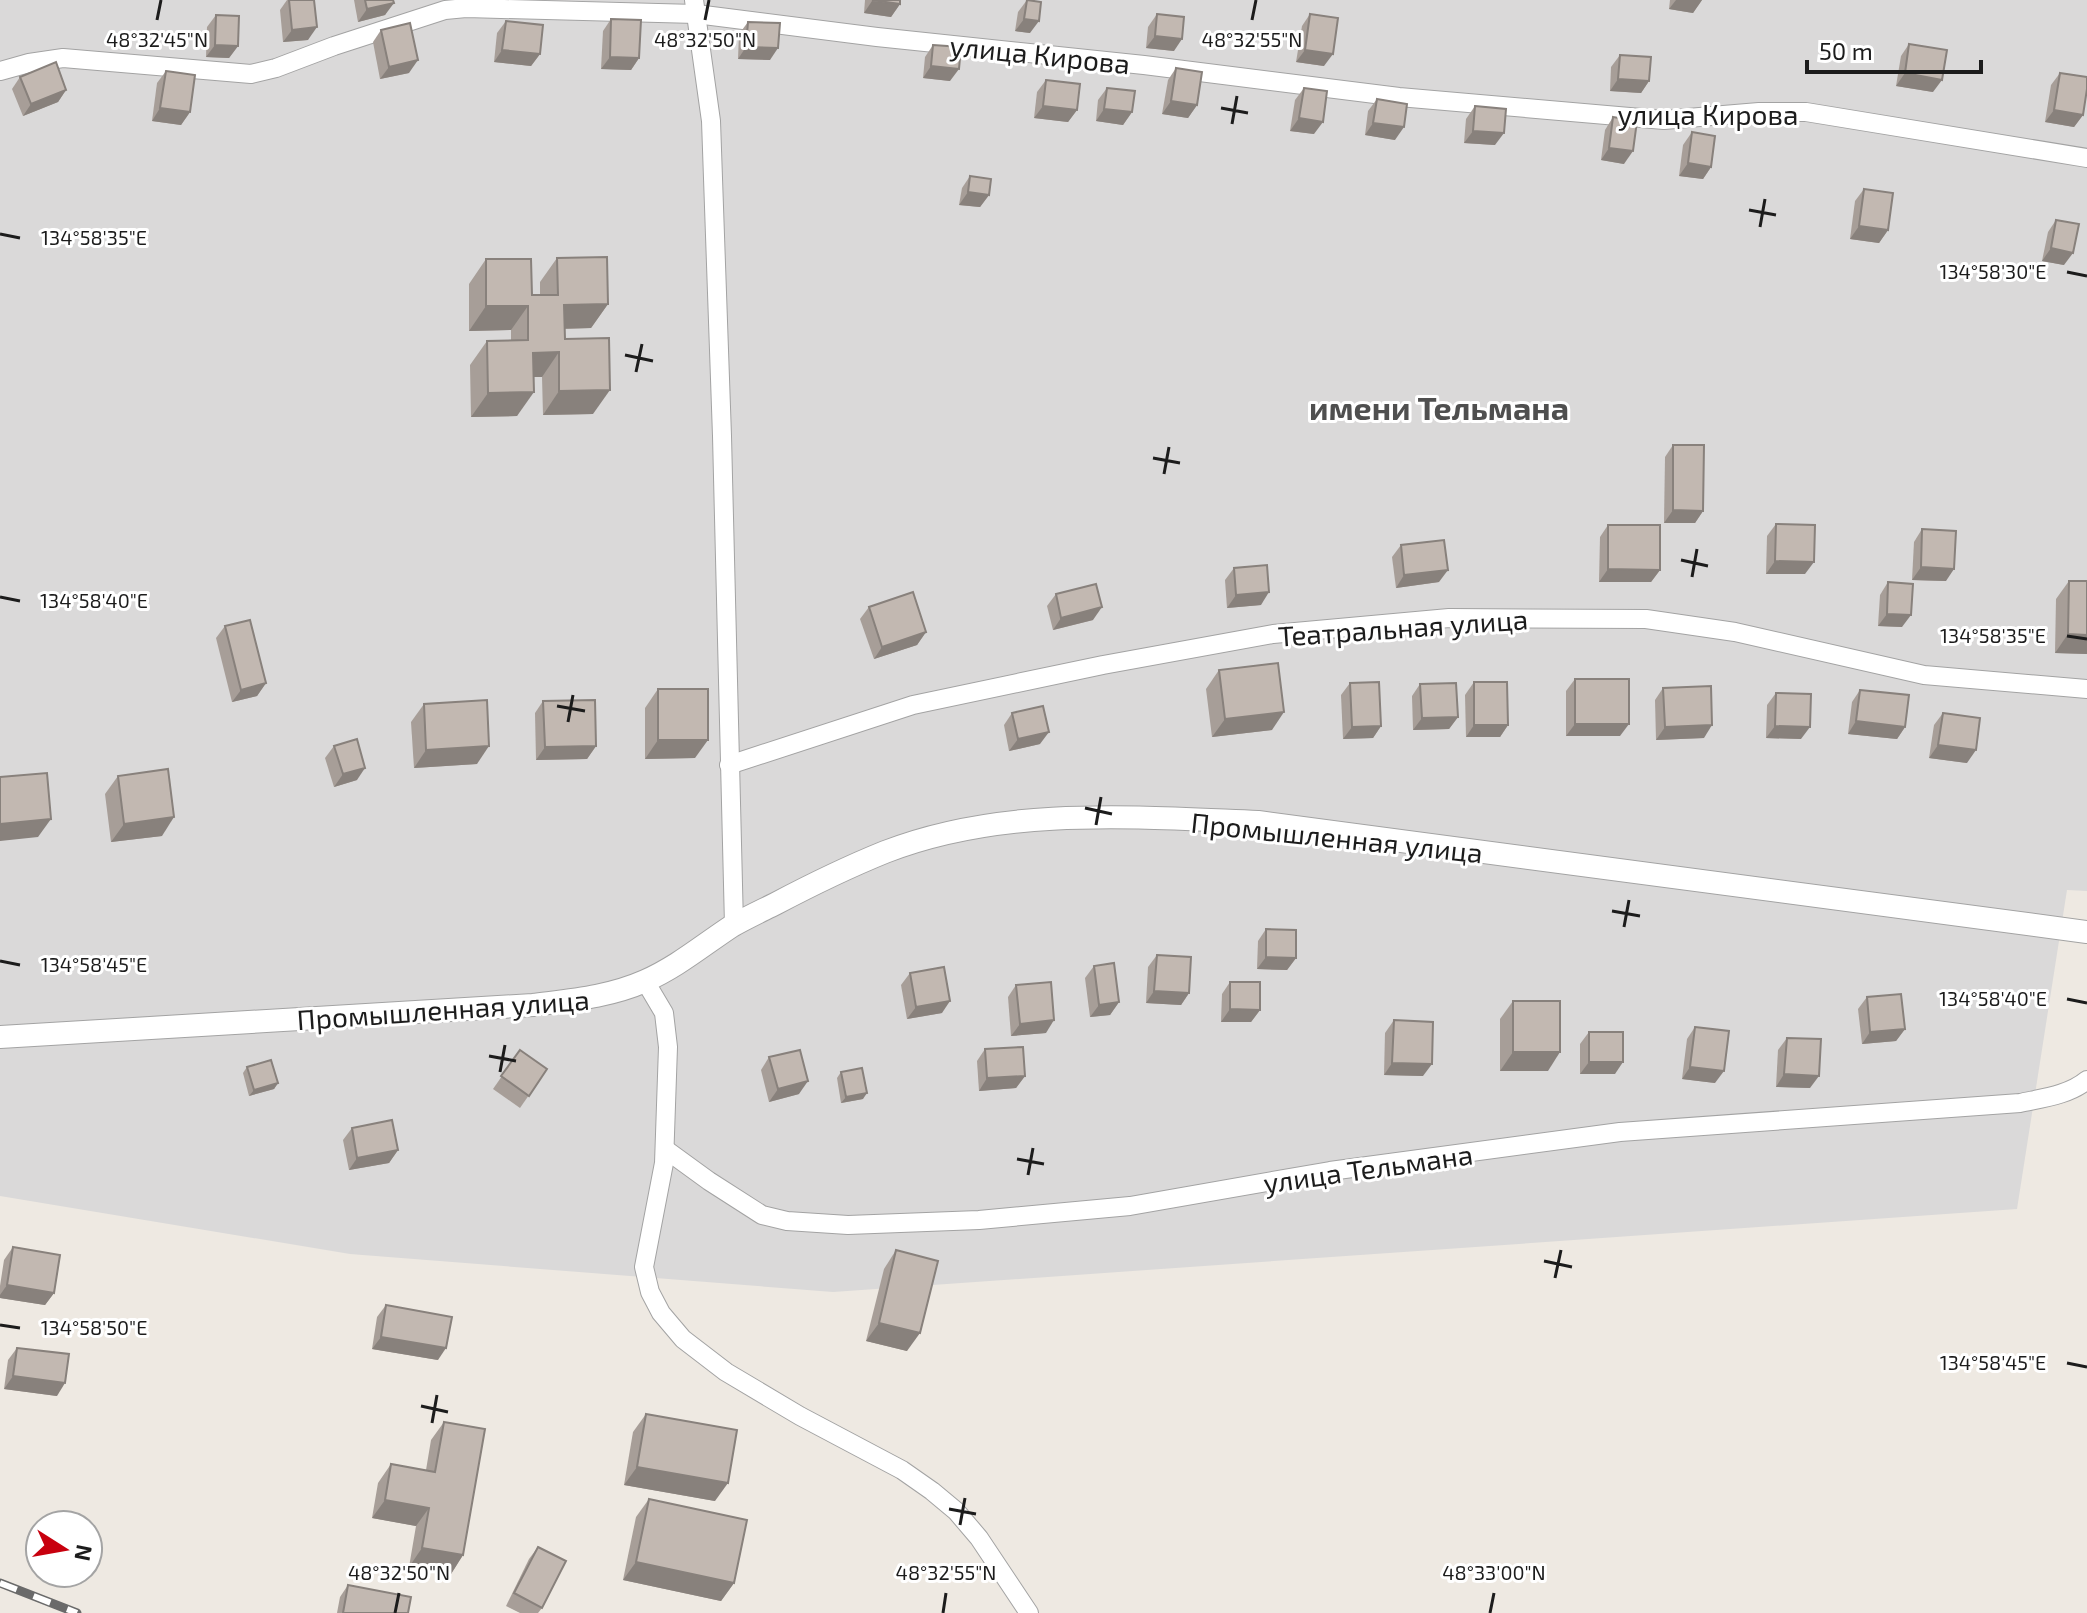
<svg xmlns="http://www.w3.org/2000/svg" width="2087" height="1613" font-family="'Exo 2',sans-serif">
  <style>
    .residential { fill: #dad9d9 }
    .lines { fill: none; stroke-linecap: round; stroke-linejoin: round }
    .minor-casing { stroke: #a3a3a3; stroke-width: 20 }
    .tertiary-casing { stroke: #a3a3a3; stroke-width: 24 }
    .minor { stroke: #fff; stroke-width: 18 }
    .tertiary { stroke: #fff; stroke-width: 22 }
    .rail-casing { stroke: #6a6a6a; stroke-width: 9 }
    .rail { stroke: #fff; stroke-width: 6; stroke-dasharray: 18; stroke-linecap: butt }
    .wall { fill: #a79e98 }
    .shaded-wall { fill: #88817c }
    .building { fill: #c2b8b1; stroke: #88817c; stroke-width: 2 }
    .ticks { fill: none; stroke: #1c1c1c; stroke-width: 3 }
    .labels { text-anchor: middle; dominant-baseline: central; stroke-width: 6; stroke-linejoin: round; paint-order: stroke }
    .street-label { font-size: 28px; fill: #1c1c1c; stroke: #fff }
    .quarter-label { font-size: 32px; font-weight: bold; fill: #4f4f4f; stroke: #fff }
    .ticks-label { font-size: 20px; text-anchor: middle; fill: #1c1c1c; stroke: #fff; stroke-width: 6; stroke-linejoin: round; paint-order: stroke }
  </style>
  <rect width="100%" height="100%" fill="#eee9e2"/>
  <polygon class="residential" points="0,0 2087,0 2087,891 2067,890 2017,1209 833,1292 350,1254 0,1196"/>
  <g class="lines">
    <defs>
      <g id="minor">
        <polyline points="694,0 711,121 722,436 734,925"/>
        <polyline points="0,71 29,63 63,58 251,74 276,68 334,46 445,10 466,8 696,14 877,37 1144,65 1399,97 1664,120 1759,112 1806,112 2087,158"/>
        <polyline points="729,765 913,705 1103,665 1273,634 1449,618 1646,619 1735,632 1924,675 2087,689"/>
        <polyline points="645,981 664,1013 668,1047 664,1163 644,1267 650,1292 661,1313 683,1339 726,1372 800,1416 902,1470 932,1491 956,1511 979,1538 1029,1613"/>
        <path d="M665 1149 709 1181 762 1215 787 1221 848 1225 979 1220 1130 1206 1330 1171 1620 1132 2020 1103C2043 1098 2069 1095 2087 1080"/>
      </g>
      <path id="tertiary" d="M0 1037 533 1005C571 1000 609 997 645 981 677 967 703 945 732 926 746 918 761 911 775 904 811 885 848 867 885 852 1003 806 1135 817 1258 822L2087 932"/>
    </defs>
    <use href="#minor" class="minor-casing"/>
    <use href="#tertiary" class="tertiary-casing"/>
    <use href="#minor" class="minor"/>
    <use href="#tertiary" class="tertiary"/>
    <defs>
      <polyline id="rail" points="0,1583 77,1613"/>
    </defs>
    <use href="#rail" class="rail-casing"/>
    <use href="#rail" class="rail"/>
  </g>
  <g class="wall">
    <polygon points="287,0 314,0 308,40 283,42 280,10"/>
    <polygon points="354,0 393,0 385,15 358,22"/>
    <polygon points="865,0 900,0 900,4 891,17 864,13"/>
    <polygon points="1027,0 1030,33 1015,31 1018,12"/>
    <polygon points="1670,0 1702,0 1693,13 1669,9"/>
    <polygon points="1157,14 1174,51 1146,48 1148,27"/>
    <polygon points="1310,14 1324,66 1296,62 1302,26"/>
    <polygon points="216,15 238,46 229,58 206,57 207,27"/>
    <polygon points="611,19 639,58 631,70 601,69 603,31"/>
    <polygon points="506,21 540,54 531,66 494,62 497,33"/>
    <polygon points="748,22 770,60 738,59 739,34"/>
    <polygon points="381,30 409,73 380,79 373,42"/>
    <polygon points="1909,44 1933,92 1896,86 1901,56"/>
    <polygon points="933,45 950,81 923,78 925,57"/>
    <polygon points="1620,55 1649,81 1641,93 1610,91 1611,67"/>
    <polygon points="1176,68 1197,105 1188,118 1162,114 1168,80"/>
    <polygon points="166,71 190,112 181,125 152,121 157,83"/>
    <polygon points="2060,73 2083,115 2074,127 2045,122 2051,85"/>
    <polygon points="20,77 66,90 58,102 23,116 12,89"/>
    <polygon points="1046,80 1077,110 1068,122 1034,118 1037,92"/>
    <polygon points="1107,88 1132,112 1123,125 1096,121 1098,100"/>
    <polygon points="1304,88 1314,134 1290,131 1295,100"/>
    <polygon points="1377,99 1395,140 1365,135 1368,111"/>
    <polygon points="1475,106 1495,145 1464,143 1466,119"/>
    <polygon points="1613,117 1624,164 1601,160 1605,130"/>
    <polygon points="1692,132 1711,167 1703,179 1679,176 1683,145"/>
    <polygon points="970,176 989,195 980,207 959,205 962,188"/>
    <polygon points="1864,189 1888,230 1879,243 1850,239 1855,201"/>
    <polygon points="2056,220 2064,265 2042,261 2048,232"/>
    <polygon points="557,258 608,304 591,328 565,329 565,339 593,414 543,415 542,377 533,377 517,416 471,417 470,365 487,341 511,340 511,330 469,331 469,284 486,259 532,295 540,295 540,282"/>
    <polygon points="1673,445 1703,511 1695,523 1664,523 1665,457"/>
    <polygon points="1776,524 1805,574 1766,574 1767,536"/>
    <polygon points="1608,525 1660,570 1651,582 1599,582 1600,537"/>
    <polygon points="1922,529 1946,581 1912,580 1914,542"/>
    <polygon points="1401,545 1439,582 1396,588 1392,557"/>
    <polygon points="1234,568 1261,605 1227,608 1225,580"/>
    <polygon points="2069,581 2087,654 2055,653 2056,599"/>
    <polygon points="1888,582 1902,627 1878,626 1880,595"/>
    <polygon points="1056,594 1093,620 1053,630 1047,606"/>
    <polygon points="869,607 926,632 917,645 874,659 860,619"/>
    <polygon points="225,626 266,683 257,696 232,702 216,638"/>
    <polygon points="1219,670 1272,730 1212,737 1206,689"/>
    <polygon points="1575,679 1620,736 1566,736 1566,691"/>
    <polygon points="1474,682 1508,725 1500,737 1466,737 1465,695"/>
    <polygon points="1350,683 1381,726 1373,738 1343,739 1341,695"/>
    <polygon points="1420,684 1458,717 1449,729 1413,730 1412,696"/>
    <polygon points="1663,688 1704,738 1656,740 1655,700"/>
    <polygon points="658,689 695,758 645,759 645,708"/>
    <polygon points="1860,690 1905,727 1897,739 1848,734 1852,702"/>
    <polygon points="1776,693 1801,739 1766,738 1767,705"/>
    <polygon points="543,701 596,746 587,759 536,760 535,713"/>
    <polygon points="424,704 477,764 414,768 411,722"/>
    <polygon points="1012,713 1040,744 1009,751 1004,725"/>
    <polygon points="1943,713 1967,763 1929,758 1934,725"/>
    <polygon points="334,746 357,780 334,787 325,758"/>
    <polygon points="118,776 162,836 111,842 105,794"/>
    <polygon points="1266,929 1296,958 1287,970 1257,969 1258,941"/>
    <polygon points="1157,955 1189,993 1181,1005 1146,1003 1148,967"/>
    <polygon points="1094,966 1119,1002 1110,1015 1090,1017 1085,978"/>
    <polygon points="910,973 942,1013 907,1019 901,985"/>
    <polygon points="1230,982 1260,1010 1251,1022 1221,1022 1222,994"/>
    <polygon points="1016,985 1046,1033 1011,1036 1008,997"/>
    <polygon points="1867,997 1905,1029 1896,1041 1862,1044 1858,1009"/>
    <polygon points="1513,1001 1548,1071 1500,1071 1500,1019"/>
    <polygon points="1394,1020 1423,1076 1384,1075 1385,1033"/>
    <polygon points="1695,1027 1715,1083 1682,1079 1687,1039"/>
    <polygon points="1589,1032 1615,1074 1580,1074 1580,1044"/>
    <polygon points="1787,1038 1810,1088 1776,1087 1778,1050"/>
    <polygon points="985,1049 1025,1076 1016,1088 979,1091 977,1061"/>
    <polygon points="520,1050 547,1069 520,1108 493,1089"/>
    <polygon points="769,1057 799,1094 769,1102 761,1070"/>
    <polygon points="247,1067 278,1083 274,1089 249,1096 243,1073"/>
    <polygon points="841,1072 863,1099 841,1103 837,1078"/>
    <polygon points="352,1128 398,1150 389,1163 349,1170 343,1140"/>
    <polygon points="13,1247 54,1293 45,1305 0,1298 0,1286 4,1260"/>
    <polygon points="896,1250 907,1351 866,1341 884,1269"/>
    <polygon points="386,1305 438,1360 372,1349 377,1317"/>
    <polygon points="17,1348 57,1396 4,1389 8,1360"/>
    <polygon points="646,1414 715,1501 624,1485 633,1432"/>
    <polygon points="444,1422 463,1555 451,1574 409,1567 416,1526 372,1518 378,1483 391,1464 426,1470 431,1440"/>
    <polygon points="649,1499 734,1583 721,1601 623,1580 636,1517"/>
    <polygon points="538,1547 542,1608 538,1613 520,1613 506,1606 529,1559"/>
    <polygon points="348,1585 408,1613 337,1613 340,1597"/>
  </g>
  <g class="shaded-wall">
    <polygon points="1676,0 1702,0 1693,13 1669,9"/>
    <polygon points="872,1 900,4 891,17 864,13"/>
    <polygon points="394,3 385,15 358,22 367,9"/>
    <polygon points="1024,19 1039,21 1030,33 1015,31"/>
    <polygon points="317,27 308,40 283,42 292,30"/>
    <polygon points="1155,36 1182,39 1174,51 1146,48"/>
    <polygon points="215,45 238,46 229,58 206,57"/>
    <polygon points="746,47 778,48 770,60 738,59"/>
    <polygon points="502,50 540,54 531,66 494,62"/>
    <polygon points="1305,50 1333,54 1324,66 1296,62"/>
    <polygon points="610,57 639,58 631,70 601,69"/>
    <polygon points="418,60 409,73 380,79 389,67"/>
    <polygon points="931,66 959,69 950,81 923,78"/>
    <polygon points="1905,73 1942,80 1933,92 1896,86"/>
    <polygon points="1618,79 1649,81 1641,93 1610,91"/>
    <polygon points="66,90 58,102 23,116 31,104"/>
    <polygon points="1171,101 1197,105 1188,118 1162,114"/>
    <polygon points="1043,106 1077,110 1068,122 1034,118"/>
    <polygon points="160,108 190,112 181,125 152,121"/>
    <polygon points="1104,109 1132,112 1123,125 1096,121"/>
    <polygon points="2054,110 2083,115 2074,127 2045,122"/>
    <polygon points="1299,118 1323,122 1314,134 1290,131"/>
    <polygon points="1373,123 1404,127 1395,140 1365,135"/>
    <polygon points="1473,131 1504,133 1495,145 1464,143"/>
    <polygon points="1609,148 1633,151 1624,164 1601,160"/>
    <polygon points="1688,163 1711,167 1703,179 1679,176"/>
    <polygon points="968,192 989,195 980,207 959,205"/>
    <polygon points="1859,226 1888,230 1879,243 1850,239"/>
    <polygon points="2051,248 2073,253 2064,265 2042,261"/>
    <polygon points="608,304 591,328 547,329 564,305"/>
    <polygon points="486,306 528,306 511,330 469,331"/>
    <polygon points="559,352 542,377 516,377 533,353"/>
    <polygon points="610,390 593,414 543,415 559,391"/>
    <polygon points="534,392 517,416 471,417 488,393"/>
    <polygon points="1673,510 1703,511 1695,523 1664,523"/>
    <polygon points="1775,561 1814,562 1805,574 1766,574"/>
    <polygon points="1921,567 1954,569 1946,581 1912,580"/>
    <polygon points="1608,569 1660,570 1651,582 1599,582"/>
    <polygon points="1448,570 1439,582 1396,588 1404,575"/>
    <polygon points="1269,592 1261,605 1227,608 1236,595"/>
    <polygon points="1102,607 1093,620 1053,630 1061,618"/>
    <polygon points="1887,614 1911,615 1902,627 1878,626"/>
    <polygon points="926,632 917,645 874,659 882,647"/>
    <polygon points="2068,634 2087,635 2087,654 2055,653"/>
    <polygon points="266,683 257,696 232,702 241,690"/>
    <polygon points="1284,712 1272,730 1212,737 1225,719"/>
    <polygon points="1458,717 1449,729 1413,730 1422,718"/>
    <polygon points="1856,721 1905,727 1897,739 1848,734"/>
    <polygon points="1575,724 1629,724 1620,736 1566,736"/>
    <polygon points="1474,725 1508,725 1500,737 1466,737"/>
    <polygon points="1712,725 1704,738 1656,740 1665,727"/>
    <polygon points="1381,726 1373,738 1343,739 1352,727"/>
    <polygon points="1775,726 1810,727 1801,739 1766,738"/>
    <polygon points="1049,732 1040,744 1009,751 1018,739"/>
    <polygon points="658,740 708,740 695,758 645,759"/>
    <polygon points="1938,745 1976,750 1967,763 1929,758"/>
    <polygon points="489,746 477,764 414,768 426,750"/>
    <polygon points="596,746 587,759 536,760 545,747"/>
    <polygon points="365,768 357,780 334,787 343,774"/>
    <polygon points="174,817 162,836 111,842 124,824"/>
    <polygon points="51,819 38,837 0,841 0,824"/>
    <polygon points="1266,957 1296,958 1287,970 1257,969"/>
    <polygon points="1154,991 1189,993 1181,1005 1146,1003"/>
    <polygon points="950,1001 942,1013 907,1019 916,1007"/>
    <polygon points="1119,1002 1110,1015 1090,1017 1099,1005"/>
    <polygon points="1230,1009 1260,1010 1251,1022 1221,1022"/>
    <polygon points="1054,1020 1046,1033 1011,1036 1020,1024"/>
    <polygon points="1905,1029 1896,1041 1862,1044 1870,1032"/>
    <polygon points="1513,1052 1560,1052 1548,1071 1500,1071"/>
    <polygon points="1589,1062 1623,1062 1615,1074 1580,1074"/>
    <polygon points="1392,1063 1432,1064 1423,1076 1384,1075"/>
    <polygon points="1690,1067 1724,1071 1715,1083 1682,1079"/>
    <polygon points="1784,1074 1819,1076 1810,1088 1776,1087"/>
    <polygon points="1025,1076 1016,1088 979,1091 987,1078"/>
    <polygon points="808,1081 799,1094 769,1102 778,1089"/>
    <polygon points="278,1083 274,1089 249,1096 254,1090"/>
    <polygon points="867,1093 863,1099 841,1103 846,1097"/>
    <polygon points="398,1150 389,1163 349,1170 357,1158"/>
    <polygon points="7,1285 54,1293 45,1305 0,1298 0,1295"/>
    <polygon points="879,1323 920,1333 907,1351 866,1341"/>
    <polygon points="381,1337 446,1348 438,1360 372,1349"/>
    <polygon points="13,1376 65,1383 57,1396 4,1389"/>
    <polygon points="637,1467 728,1483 715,1501 624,1485"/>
    <polygon points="385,1500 429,1508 416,1526 372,1518"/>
    <polygon points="422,1548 463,1555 451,1574 409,1567"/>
    <polygon points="636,1562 734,1583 721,1601 623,1580"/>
  </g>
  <g class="building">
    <polygon points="289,0 314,0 317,27 292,30"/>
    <polygon points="365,0 393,0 394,3 367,9"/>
    <polygon points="872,0 900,0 900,4"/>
    <polygon points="1027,0 1041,2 1039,21 1024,19"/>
    <polygon points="1157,14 1184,17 1182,39 1155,36"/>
    <polygon points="1310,14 1338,18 1333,54 1305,50"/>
    <polygon points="216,15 239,16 238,46 215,45"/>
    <polygon points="611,19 641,20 639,58 610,57"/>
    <polygon points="506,21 543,25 540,54 502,50"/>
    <polygon points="748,22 780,23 778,48 746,47"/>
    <polygon points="410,23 418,60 389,67 381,30"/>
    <polygon points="1909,44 1947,50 1942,80 1905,73"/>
    <polygon points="933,45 961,47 959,69 931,66"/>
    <polygon points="1620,55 1651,57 1649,81 1618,79"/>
    <polygon points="56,62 66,90 31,104 20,77"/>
    <polygon points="1176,68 1202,72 1197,105 1171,101"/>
    <polygon points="166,71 195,75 190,112 160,108"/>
    <polygon points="2060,73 2087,77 2087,89 2083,115 2054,110"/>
    <polygon points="1046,80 1080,84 1077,110 1043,106"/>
    <polygon points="1107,88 1135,91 1132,112 1104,109"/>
    <polygon points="1304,88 1327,91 1323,122 1299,118"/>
    <polygon points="1377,99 1407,104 1404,127 1373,123"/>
    <polygon points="1475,106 1506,109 1504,133 1473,131"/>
    <polygon points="1613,117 1637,121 1633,151 1609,148"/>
    <polygon points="1692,132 1715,136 1711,167 1688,163"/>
    <polygon points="970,176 991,179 989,195 968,192"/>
    <polygon points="1864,189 1893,193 1888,230 1859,226"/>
    <polygon points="2056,220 2079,224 2073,253 2051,248"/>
    <polygon points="607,257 608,304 564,305 565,339 609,338 610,390 559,391 559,352 533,353 534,392 488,393 487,341 528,340 528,306 486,306 486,259 531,259 532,295 558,295 557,258"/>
    <polygon points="1673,445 1704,445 1703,511 1673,510"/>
    <polygon points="1776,524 1815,525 1814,562 1775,561"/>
    <polygon points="1608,525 1660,525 1660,570 1608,569"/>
    <polygon points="1922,529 1956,531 1954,569 1921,567"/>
    <polygon points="1444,540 1448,570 1404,575 1401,545"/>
    <polygon points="1267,565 1269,592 1236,595 1234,568"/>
    <polygon points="2069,581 2087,581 2087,635 2068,634"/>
    <polygon points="1888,582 1913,584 1911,615 1887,614"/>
    <polygon points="1096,584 1102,607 1061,618 1056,594"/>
    <polygon points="913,592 926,632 882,647 869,607"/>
    <polygon points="250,620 266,683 241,690 225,626"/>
    <polygon points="1278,663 1284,712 1225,719 1219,670"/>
    <rect x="1575" y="679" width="54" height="45"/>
    <polygon points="1379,682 1381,726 1352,727 1350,683"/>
    <polygon points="1474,682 1507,682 1508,725 1474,725"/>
    <polygon points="1456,683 1458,717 1422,718 1420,684"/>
    <polygon points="1711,686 1712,725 1665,727 1663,688"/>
    <rect x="658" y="689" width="50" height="51"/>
    <polygon points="1860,690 1909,695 1905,727 1856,721"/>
    <polygon points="1776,693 1811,694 1810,727 1775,726"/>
    <polygon points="487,700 489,746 426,750 424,704"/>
    <polygon points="595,700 596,746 545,747 543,701"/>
    <polygon points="1043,706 1049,732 1018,739 1012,713"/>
    <polygon points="1943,713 1980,718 1976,750 1938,745"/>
    <polygon points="357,739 365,768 343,774 334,746"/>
    <polygon points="168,769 174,817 124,824 118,776"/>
    <polygon points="47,773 51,819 0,824 0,777"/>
    <polygon points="1266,929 1296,930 1296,958 1266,957"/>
    <polygon points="1157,955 1191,957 1189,993 1154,991"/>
    <polygon points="1114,963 1119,1002 1099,1005 1094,966"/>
    <polygon points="944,967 950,1001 916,1007 910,973"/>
    <polygon points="1051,982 1054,1020 1020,1024 1016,985"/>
    <polygon points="1230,982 1260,982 1260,1010 1230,1009"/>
    <polygon points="1901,994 1905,1029 1870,1032 1867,997"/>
    <rect x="1513" y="1001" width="47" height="51"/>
    <polygon points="1394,1020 1433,1022 1432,1064 1392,1063"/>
    <polygon points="1695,1027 1729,1031 1724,1071 1690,1067"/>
    <rect x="1589" y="1032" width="34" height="30"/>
    <polygon points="1787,1038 1821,1039 1819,1076 1784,1074"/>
    <polygon points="1023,1047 1025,1076 987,1078 985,1049"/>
    <polygon points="520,1050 547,1069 529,1096 501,1076"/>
    <polygon points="800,1050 808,1081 778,1089 769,1057"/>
    <polygon points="271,1060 278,1083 254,1090 247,1067"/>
    <polygon points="862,1068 867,1093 846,1097 841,1072"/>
    <polygon points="392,1120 398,1150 357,1158 352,1128"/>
    <polygon points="13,1247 60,1255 54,1293 7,1285"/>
    <polygon points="896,1250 938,1261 920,1333 879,1323"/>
    <polygon points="386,1305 452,1317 446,1348 381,1337"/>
    <polygon points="17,1348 69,1354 65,1383 13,1376"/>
    <polygon points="646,1414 737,1430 728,1483 637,1467"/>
    <polygon points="444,1422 485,1429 463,1555 422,1548 429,1508 385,1500 391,1464 435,1472"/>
    <polygon points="649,1499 747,1520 734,1583 636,1562"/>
    <polygon points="538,1547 566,1561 542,1608 514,1593"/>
    <polygon points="348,1585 411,1597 408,1613 343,1613"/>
  </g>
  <path class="ticks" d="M157 20 161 0M705 20 709 0M1252 20 1256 0M1221 108 1248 113M1232 124 1237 96M1749 210 1776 215M1760 227 1765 199M0 234 20 238M2067 272 2087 276M625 355 653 361M636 372 642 344M1153 458 1180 463M1164 474 1169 447M1681 560 1708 566M1692 577 1697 549M0 597 20 601M2067 636 2087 639M557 706 585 711M568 722 573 695M1085 808 1112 814M1096 825 1101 797M1612 911 1640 916M1624 927 1629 900M0 961 20 965M2067 999 2087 1003M489 1056 516 1061M500 1072 505 1045M1017 1159 1044 1164M1028 1175 1033 1148M1544 1261 1572 1267M1555 1278 1561 1250M0 1325 20 1328M2067 1363 2087 1367M421 1406 448 1412M432 1423 437 1395M949 1509 976 1514M960 1525 965 1498M395 1613 399 1593M943 1613 946 1593M1490 1613 1494 1593"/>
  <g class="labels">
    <g class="street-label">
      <text transform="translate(1040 54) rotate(6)">улица Кирова</text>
      <text x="1708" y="114">улица Кирова</text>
      <text transform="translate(1403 627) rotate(-4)">Театральная улица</text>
      <text transform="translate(1337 837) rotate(6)">Промышленная улица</text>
      <text transform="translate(443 1009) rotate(-4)">Промышленная улица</text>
      <text transform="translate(1368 1168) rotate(-8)">улица Тельмана</text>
    </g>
    <g class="quarter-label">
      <text x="1439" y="407">имени Тельмана</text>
    </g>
  </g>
  <g class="ticks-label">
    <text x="157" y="47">48°32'45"N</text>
    <text x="705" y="47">48°32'50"N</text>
    <text x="1252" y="47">48°32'55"N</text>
    <text x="94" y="245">134°58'35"E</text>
    <text x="1993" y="279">134°58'30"E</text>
    <text x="94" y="608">134°58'40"E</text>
    <text x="1993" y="643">134°58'35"E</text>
    <text x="94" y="972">134°58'45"E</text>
    <text x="1993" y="1006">134°58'40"E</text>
    <text x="94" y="1335">134°58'50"E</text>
    <text x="1993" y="1370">134°58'45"E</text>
    <text x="399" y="1580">48°32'50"N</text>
    <text x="946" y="1580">48°32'55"N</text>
    <text x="1494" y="1580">48°33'00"N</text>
  </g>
  <g transform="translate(64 1549) rotate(101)"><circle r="38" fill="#ffffff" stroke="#a4a4a4" stroke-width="2"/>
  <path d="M0-6L14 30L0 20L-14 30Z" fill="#c8000e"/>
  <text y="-12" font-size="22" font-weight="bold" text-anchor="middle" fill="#1c1c1c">N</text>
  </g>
  <path d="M1807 60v12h174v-12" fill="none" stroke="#1c1c1c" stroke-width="4"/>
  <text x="1819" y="60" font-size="24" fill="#1c1c1c" stroke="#ffffff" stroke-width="6" paint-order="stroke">50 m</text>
</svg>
